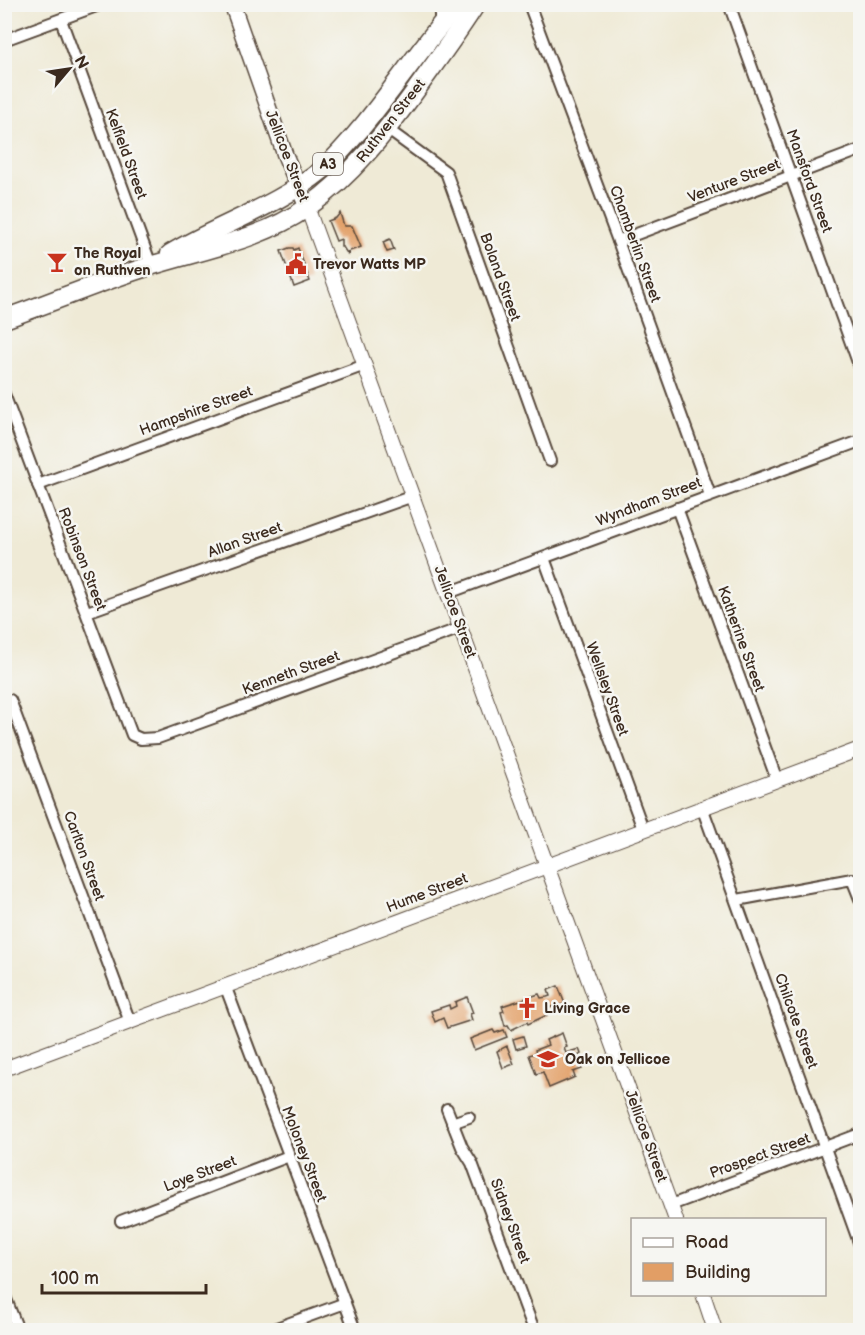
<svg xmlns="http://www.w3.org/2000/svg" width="865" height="1335" font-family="'Balsamiq Sans',sans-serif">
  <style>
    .building { fill: #e29e65 }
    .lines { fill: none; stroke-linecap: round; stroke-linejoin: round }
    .minor-casing { stroke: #56473a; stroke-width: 14 }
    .tertiary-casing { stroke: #56473a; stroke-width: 16 }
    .secondary-casing { stroke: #56473a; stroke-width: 18 }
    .trunk-casing { stroke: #56473a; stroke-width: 21 }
    .minor { stroke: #fff; stroke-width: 10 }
    .tertiary { stroke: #fff; stroke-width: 14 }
    .secondary { stroke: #fff; stroke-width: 15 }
    .trunk { stroke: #fff; stroke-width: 18 }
    .labels { text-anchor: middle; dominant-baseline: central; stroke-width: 5; stroke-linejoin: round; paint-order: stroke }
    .shield { fill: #f6f6f2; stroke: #73675e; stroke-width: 1.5 }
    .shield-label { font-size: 14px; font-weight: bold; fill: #3b2a1e }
    .street-label { font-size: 15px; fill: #3b2a1e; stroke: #f6f6f2 }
    .poi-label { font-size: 15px; font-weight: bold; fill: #3b2a1e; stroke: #f6f6f2; text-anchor: start }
  </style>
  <rect width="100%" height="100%" fill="#f6f6f2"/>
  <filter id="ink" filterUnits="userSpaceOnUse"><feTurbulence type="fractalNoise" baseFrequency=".0167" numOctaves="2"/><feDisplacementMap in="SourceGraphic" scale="12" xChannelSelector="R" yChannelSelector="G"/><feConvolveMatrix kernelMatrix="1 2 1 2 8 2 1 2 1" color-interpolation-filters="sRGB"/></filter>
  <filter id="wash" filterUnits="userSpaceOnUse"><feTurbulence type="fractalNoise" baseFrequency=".008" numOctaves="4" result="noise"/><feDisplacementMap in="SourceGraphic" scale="24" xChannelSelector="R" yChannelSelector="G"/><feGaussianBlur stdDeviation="1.35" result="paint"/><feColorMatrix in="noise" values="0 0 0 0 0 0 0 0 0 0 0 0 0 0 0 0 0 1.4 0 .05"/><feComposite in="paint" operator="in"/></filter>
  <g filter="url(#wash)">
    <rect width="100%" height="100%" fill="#efead6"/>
    <g id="blocks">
      <g class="building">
        <polygon points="340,213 344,226 352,226 361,247 347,252 349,253 348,255 343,247 341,247 341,239 336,241 328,221 336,218"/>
        <polygon points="390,239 394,250 387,252 383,242"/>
        <polygon points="289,248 293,248 294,250 298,248 310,281 294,287 281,251"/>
        <polygon points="558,986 565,1004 551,1007 546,1010 547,1015 528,1024 527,1022 511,1030 508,1025 505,1026 501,1012 504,1011 502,1006 539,994 541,998 547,997 550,996 548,990"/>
        <polygon points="467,997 473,1013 470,1014 472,1020 447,1028 443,1018 435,1022 431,1011 449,1005 450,1009 456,1006 455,1002"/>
        <polygon points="493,1030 495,1033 504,1030 507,1037 474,1050 470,1039"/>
        <polygon points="562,1033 567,1047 564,1048 566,1053 579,1049 581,1054 578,1056 582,1069 573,1072 575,1077 549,1088 543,1072 536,1074 529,1055 536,1053 535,1050 548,1045 546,1040"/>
        <polygon points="523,1036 526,1046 516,1049 513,1039"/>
        <polygon points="507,1046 514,1064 503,1068 497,1051"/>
      </g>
    </g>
  </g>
  <g filter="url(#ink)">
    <use href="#blocks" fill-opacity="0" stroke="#56473a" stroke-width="1.5"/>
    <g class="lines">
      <defs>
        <g id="minor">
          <polyline points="440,4 440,24"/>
          <polyline points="529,4 618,241 710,495"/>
          <polyline points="729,4 860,368"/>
          <polyline points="61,20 151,265"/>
          <polyline points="4,40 102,4"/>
          <polyline points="387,129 446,172 550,461"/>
          <polyline points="618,241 860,150"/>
          <polyline points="4,394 132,735 141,739 158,738 461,628"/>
          <polyline points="38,485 365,365"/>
          <polyline points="677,508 777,780"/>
          <polyline points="544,558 643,829"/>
          <polyline points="448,593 860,441"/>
          <polyline points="87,612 413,496"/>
          <polyline points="10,700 130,1022"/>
          <polyline points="702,807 860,1245"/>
          <polyline points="737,900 852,879 860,899"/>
          <polyline points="226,988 355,1330"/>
          <polyline points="447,1109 462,1147 472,1163 534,1330"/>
          <polyline points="452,1123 469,1117"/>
          <polyline points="671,1205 860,1134"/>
          <polyline points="121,1221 289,1156"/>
          <polyline points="4,1294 18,1330"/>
          <polyline points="271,1330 345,1303"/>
        </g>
        <g id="tertiary">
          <polyline points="307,207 676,1220"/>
          <polyline points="4,1069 860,749"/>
          <polyline points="703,1294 715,1330"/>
        </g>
        <polyline id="secondary" points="232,4 285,155 307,207"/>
        <g id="trunk">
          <path d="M170 254C220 224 276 207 322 170 337 157 349 142 362 127 395 87 424 43 458 4"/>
          <path d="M4 319C53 302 101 281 150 266 204 249 261 240 308 207 352 176 384 134 416 90 436 62 457 34 476 4"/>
        </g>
      </defs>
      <use href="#minor" class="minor-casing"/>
      <use href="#tertiary" class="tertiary-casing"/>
      <use href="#secondary" class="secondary-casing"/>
      <use href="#trunk" class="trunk-casing"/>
      <use href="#minor" class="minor"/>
      <use href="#tertiary" class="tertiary"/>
      <use href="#secondary" class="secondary"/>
      <use href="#trunk" class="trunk"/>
    </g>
  </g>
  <defs>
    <symbol id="bar-bare" viewBox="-9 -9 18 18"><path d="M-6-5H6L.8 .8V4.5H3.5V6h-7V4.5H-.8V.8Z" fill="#c8321e" stroke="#f6f6f2" stroke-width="2.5" paint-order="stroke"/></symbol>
    <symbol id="civic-bare" viewBox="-9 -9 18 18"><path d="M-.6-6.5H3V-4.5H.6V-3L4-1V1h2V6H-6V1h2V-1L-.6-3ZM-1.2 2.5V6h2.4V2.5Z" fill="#c8321e" stroke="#f6f6f2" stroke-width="2.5" paint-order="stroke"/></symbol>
    <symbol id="church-bare" viewBox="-9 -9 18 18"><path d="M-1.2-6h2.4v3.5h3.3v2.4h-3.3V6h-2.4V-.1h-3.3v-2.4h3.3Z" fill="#c8321e" stroke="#f6f6f2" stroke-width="2.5" paint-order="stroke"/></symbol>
    <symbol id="school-bare" viewBox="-9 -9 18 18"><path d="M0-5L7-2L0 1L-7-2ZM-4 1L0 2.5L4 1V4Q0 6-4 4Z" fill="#c8321e" stroke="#f6f6f2" stroke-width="2.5" paint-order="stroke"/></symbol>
  </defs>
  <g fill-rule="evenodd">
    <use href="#bar-bare" x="42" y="247" width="30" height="30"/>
    <use href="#civic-bare" x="281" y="249" width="30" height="30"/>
    <use href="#church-bare" x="512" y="993" width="30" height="30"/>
    <use href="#school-bare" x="533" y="1044" width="30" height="30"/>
  </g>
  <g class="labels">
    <rect class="shield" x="313" y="153" width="30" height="22" rx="4.5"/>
    <g class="shield-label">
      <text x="328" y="164">A3</text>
    </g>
    <g class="street-label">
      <text transform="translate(391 121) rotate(-52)">Ruthven Street</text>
      <text transform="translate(126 154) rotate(70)">Kelfield Street</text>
      <text transform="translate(287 156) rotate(69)">Jellicoe Street</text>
      <text transform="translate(734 181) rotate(-21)">Venture Street</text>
      <text transform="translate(809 181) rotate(70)">Mansford Street</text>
      <text transform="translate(635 244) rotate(70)">Chamberlin Street</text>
      <text transform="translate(500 277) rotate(70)">Boland Street</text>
      <text transform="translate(196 411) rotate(-20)">Hampshire Street</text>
      <text transform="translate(649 502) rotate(-21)">Wyndham Street</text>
      <text transform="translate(245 540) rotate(-20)">Allan Street</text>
      <text transform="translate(82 559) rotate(69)">Robinson Street</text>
      <text transform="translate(455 612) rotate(70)">Jellicoe Street</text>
      <text transform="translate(741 639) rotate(70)">Katherine Street</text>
      <text transform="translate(291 673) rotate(-20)">Kenneth Street</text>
      <text transform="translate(607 689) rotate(70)">Wellsley Street</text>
      <text transform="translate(84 856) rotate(70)">Carlton Street</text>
      <text transform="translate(427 893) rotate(-21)">Hume Street</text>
      <text transform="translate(796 1021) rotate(70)">Chilcote Street</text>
      <text transform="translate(646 1136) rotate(70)">Jellicoe Street</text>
      <text transform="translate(304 1154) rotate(69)">Moloney Street</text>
      <text transform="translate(760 1156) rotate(-20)">Prospect Street</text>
      <text transform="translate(200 1174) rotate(-21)">Loye Street</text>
      <text transform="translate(510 1221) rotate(70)">Sidney Street</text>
    </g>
    <g class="poi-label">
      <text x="74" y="253">The Royal<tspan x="74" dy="17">on Ruthven</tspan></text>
      <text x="313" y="264">Trevor Watts MP</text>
      <text x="544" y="1008">Living Grace</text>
      <text x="565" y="1059">Oak on Jellicoe</text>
    </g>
  </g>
  <rect width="865" height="1335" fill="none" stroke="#f6f6f2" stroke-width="24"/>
  <rect x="631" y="1218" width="195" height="78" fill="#f6f6f2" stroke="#aba49d" stroke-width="1.5"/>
  <rect x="643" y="1238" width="30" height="9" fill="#ffffff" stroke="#aba49d" stroke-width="1.5"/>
  <text x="685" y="1248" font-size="18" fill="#3b2a1e">Road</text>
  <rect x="643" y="1263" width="30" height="18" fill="#e29e65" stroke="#aba49d" stroke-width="1.5"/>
  <text x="685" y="1278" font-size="18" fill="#3b2a1e">Building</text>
  <g transform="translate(69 69) rotate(61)" stroke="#f6f6f2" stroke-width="4.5" paint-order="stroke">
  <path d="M0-4.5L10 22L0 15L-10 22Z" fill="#3b2a1e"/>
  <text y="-9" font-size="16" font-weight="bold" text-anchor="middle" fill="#3b2a1e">N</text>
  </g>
  <path d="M42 1284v9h164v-9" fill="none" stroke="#3b2a1e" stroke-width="3"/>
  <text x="51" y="1284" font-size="18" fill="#3b2a1e" stroke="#f6f6f2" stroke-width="4.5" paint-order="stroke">100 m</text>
</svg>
